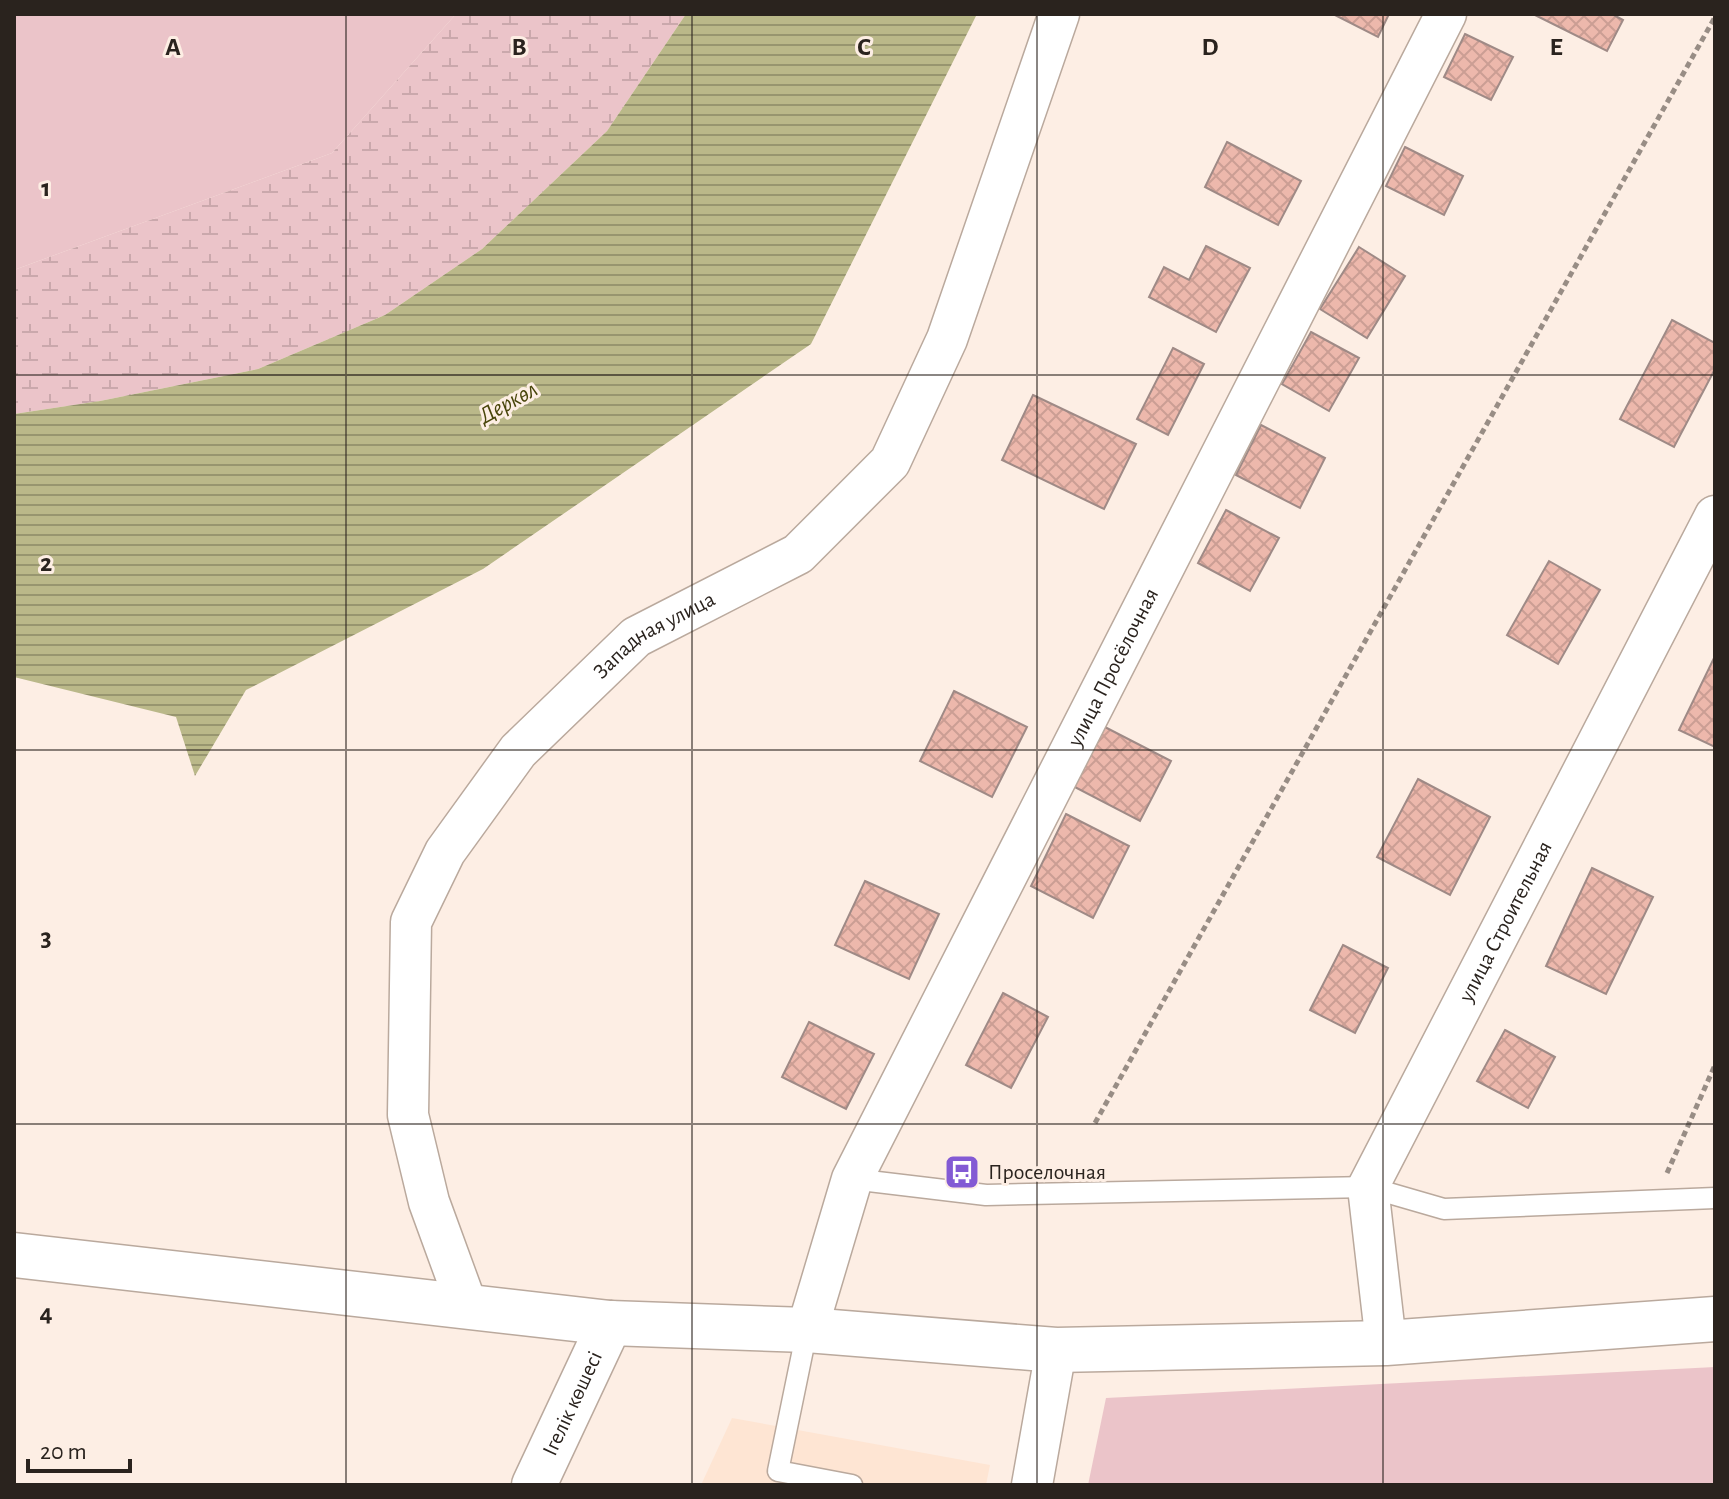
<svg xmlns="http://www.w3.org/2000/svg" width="1729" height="1499" font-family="'Alegreya Sans',sans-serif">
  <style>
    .built { fill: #fee5d3 }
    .green { fill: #ebc4c9 }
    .wetland { fill: url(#wetland-marsh) }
    .water { fill: url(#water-rules) }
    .building { fill: url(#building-cross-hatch); stroke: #9f8a86; stroke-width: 2 }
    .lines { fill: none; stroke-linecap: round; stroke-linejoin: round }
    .lane-casing { stroke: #baa99d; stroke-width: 23 }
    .street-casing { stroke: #baa99d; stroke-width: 43 }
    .secondary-casing { stroke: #baa99d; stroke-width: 47 }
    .path { stroke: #988d85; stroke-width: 5; stroke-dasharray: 6 4; stroke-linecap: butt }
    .lane { stroke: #fff; stroke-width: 20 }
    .street { stroke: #fff; stroke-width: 40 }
    .secondary { stroke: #fff; stroke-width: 44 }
    .grid { fill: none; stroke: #2a231e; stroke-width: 2; stroke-opacity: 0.55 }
    .labels { text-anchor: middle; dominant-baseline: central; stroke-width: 6; stroke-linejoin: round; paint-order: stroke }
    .street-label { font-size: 22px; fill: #2a231e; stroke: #fdeee4 }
    .poi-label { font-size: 22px; fill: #2a231e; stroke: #fdeee4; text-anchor: start }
    .water-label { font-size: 24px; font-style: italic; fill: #48450a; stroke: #fdeee4 }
    .grid-label { font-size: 26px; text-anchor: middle; font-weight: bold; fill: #2a231e; stroke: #fdeee4; stroke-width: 6; stroke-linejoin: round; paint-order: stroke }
  </style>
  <defs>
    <pattern id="wetland-marsh" width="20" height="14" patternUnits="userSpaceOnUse" patternTransform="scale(2)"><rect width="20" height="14" fill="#ebc4c9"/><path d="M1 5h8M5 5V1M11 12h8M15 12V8" fill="none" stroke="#caa8ac"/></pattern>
    <pattern id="water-rules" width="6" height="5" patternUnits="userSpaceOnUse" patternTransform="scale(2)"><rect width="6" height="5" fill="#bab889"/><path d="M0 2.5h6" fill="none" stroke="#97956f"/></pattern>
    <pattern id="building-cross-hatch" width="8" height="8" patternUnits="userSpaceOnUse" patternTransform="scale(2)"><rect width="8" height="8" fill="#edb8ac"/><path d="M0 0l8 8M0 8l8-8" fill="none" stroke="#cb9e94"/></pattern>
  </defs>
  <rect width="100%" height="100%" fill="#fdeee4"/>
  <polygon class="built" points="732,1418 990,1465 986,1485 701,1485"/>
  <g class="green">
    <polygon points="14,14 456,14 332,153 14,270"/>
    <polygon points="1715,1367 1715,1485 1088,1485 1106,1398"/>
  </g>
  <polygon class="wetland" points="456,14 686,14 607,131 482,249 385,315 258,369 100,401 14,414 14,270 332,153"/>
  <polygon class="water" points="686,14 977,14 811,344 483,569 246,690 195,776 176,717 14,677 14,414 100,401 258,369 385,315 482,249 607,131"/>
  <g class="building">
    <polygon points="1333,14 1389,14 1378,37"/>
    <polygon points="1533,14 1612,14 1623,20 1607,51"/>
    <polygon points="1465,34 1513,57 1491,100 1444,77"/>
    <polygon points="1227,142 1301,181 1278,225 1205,187"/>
    <polygon points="1405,147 1463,176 1444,215 1386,186"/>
    <polygon points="1206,246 1250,268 1216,332 1149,297 1164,267 1189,280"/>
    <polygon points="1359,247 1405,276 1367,338 1320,309"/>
    <polygon points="1672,320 1715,343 1715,369 1674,447 1620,419"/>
    <polygon points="1311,332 1359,358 1329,411 1282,384"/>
    <polygon points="1173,348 1204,364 1168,435 1137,419"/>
    <polygon points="1033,395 1136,444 1104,509 1002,460"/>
    <polygon points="1261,425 1325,458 1300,508 1236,475"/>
    <polygon points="1226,510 1279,538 1250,591 1198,563"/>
    <polygon points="1549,561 1600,590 1558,664 1507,635"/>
    <polygon points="1715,656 1715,747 1679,730"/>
    <polygon points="954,691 1027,727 992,797 920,761"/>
    <polygon points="1099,724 1171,761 1140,821 1069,784"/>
    <polygon points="1418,779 1490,817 1450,895 1377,857"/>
    <polygon points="1066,814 1129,846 1093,918 1031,886"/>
    <polygon points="1592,868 1653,897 1606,994 1546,966"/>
    <polygon points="865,881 939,914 909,979 835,945"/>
    <polygon points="1343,945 1388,968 1355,1033 1310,1010"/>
    <polygon points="1003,993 1048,1017 1011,1088 966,1065"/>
    <polygon points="809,1022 874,1054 846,1109 782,1077"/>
    <polygon points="1505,1030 1555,1057 1528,1108 1477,1081"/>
  </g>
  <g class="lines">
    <defs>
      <g id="lane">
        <polyline points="852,1179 986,1195 1368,1187 1444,1209 1715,1198"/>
        <polyline points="807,1330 778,1471 852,1485"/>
      </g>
      <g id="street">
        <path id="s1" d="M467 1306 429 1202 408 1115 411 922 445 852 518 751 636 637 798 554 890 462 947 339 1059 14"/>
        <path id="s2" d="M807 1330 852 1179 1446 14"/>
        <path id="s3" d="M1386 1343 1368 1187 1715 516"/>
        <polyline points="1032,1485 1056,1350"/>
      </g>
      <g id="secondary">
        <polyline points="14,1255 610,1323 807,1330 1056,1350 1386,1343 1715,1319"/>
        <path id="s4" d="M534 1485 610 1323"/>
      </g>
    </defs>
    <use href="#lane" class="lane-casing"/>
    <use href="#street" class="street-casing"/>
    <use href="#secondary" class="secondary-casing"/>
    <g class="path">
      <polyline points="1095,1123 1715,17"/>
      <polyline points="1667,1173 1715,1065"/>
    </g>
    <use href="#lane" class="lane"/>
    <use href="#street" class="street"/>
    <use href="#secondary" class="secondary"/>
  </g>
  <path class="grid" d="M346 14V1485M692 14V1485M1037 14V1485M1383 14V1485M14 375H1715M14 750H1715M14 1124H1715"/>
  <defs>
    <symbol id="bus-square" viewBox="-11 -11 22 22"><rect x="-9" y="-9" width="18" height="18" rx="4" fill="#835ad4" stroke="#fdeee4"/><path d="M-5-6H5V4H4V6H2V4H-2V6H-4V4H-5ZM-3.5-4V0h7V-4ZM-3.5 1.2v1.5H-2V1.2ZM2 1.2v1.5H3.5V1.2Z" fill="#fff"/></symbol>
  </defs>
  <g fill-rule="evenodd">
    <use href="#bus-square" x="942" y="1152" width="40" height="40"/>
  </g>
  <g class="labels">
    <g class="street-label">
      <text stroke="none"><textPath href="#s1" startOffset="776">Западная улица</textPath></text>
      <text stroke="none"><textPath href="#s2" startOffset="732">улица Просёлочная</textPath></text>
      <text stroke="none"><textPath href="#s3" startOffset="456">улица Строительная</textPath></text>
      <text stroke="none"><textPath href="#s4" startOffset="90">Ігелік көшесі</textPath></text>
    </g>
    <g class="poi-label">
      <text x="988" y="1172">Проселочная</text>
    </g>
    <g class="water-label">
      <text transform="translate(508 403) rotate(-29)">Деркөл</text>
    </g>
  </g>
  <g class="grid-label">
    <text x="173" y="55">A</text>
    <text x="519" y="55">B</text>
    <text x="864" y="55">C</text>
    <text x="1210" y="55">D</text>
    <text x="1556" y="55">E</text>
    <text x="46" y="196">1</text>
    <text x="46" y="571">2</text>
    <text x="46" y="946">3</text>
    <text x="46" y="1321">4</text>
  </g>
  <rect width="1729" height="1499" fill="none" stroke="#2a231e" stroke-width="32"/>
  <path d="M28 1459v12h102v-12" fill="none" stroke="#2a231e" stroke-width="4"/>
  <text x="40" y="1459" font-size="24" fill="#2a231e" stroke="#fdeee4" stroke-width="6" paint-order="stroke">20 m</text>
</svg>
